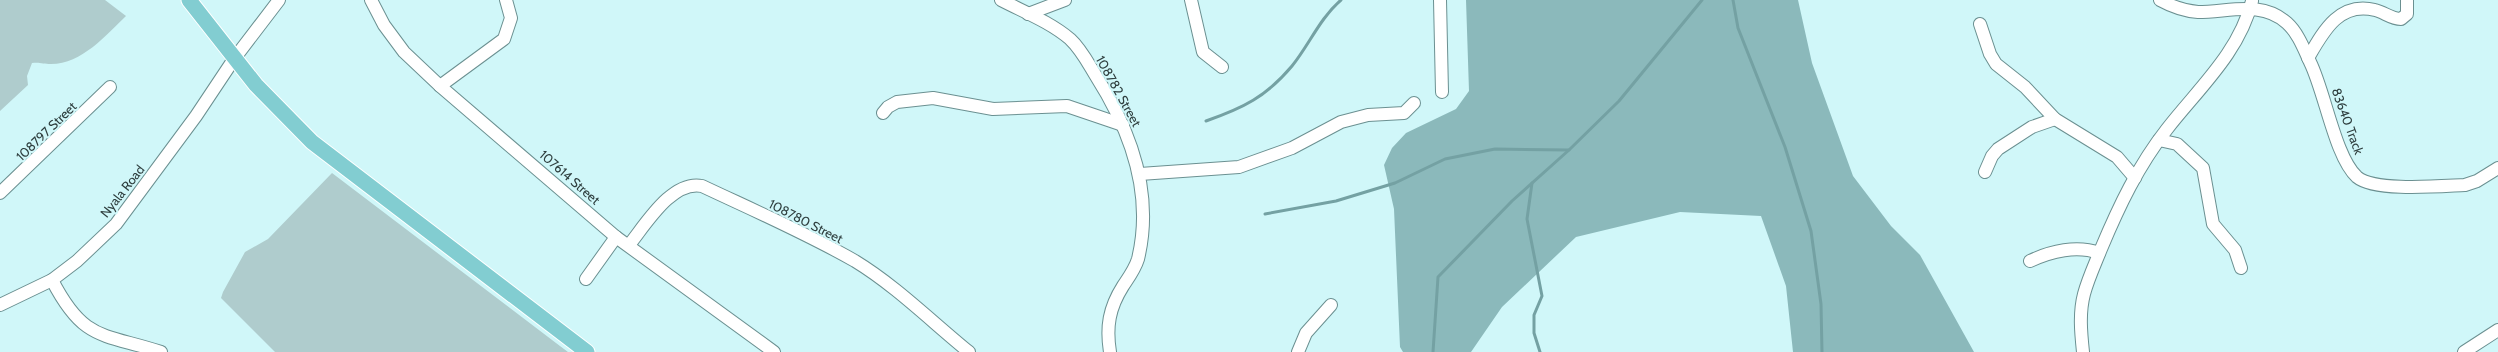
<svg xmlns="http://www.w3.org/2000/svg" width="2498" height="352" font-family="Cabin,sans-serif">
  <style>
    .green { fill: #afcccd }
    .forest { fill: #8bb9bb }
    .lines { fill: none; stroke-linecap: round; stroke-linejoin: round }
    .stream { stroke: #74a1a3; stroke-width: 3 }
    .minor-casing { stroke: #6b9091; stroke-width: 14 }
    .major-casing { stroke: #fff; stroke-width: 17 }
    .minor { stroke: #fff; stroke-width: 12 }
    .major { stroke: #82cdd1; stroke-width: 15 }
    .labels { text-anchor: middle; dominant-baseline: central; stroke-width: 4; stroke-linejoin: round; paint-order: stroke }
    .street-label { font-size: 13px; fill: #2f3f3f; stroke: #d0f7f9 }
  </style>
  <rect width="100%" height="100%" fill="#d0f7f9"/>
  <g class="green">
    <path d="M0 0H105L126 16C106 35 82 64 51 64 43 64 40 62 32 63L27 76 28 85 0 111Z"/>
    <polygon points="332,173 556,343 568,352 275,352 221,298 223,292 245,252 268,239"/>
  </g>
  <polygon class="forest" points="1466,0 1798,0 1812,63 1853,176 1891,226 1920,255 1974,352 1793,352 1786,286 1761,216 1680,212 1576,237 1502,307 1471,352 1403,352 1400,347 1394,209 1384,165 1392,148 1406,133 1456,109 1469,91"/>
  <g class="lines">
    <g class="stream">
      <polyline points="1733,0 1738,28 1785,147 1811,231 1821,304 1822,352"/>
      <path d="M1206 121C1243 108 1266 97 1292 66 1309 45 1320 18 1341 0"/>
      <polyline points="1532,183 1527,219 1542,296 1534,315 1534,333 1540,352"/>
      <polyline points="1265,214 1336,201 1395,183 1445,159 1495,149 1569,150"/>
      <polyline points="1433,352 1438,277 1512,201 1569,150 1619,101 1702,0"/>
    </g>
    <defs>
      <g id="minor">
        <polyline points="371,0 384,25 404,52 440,86 616,237 774,352"/>
        <path d="M1001 0C1024 12 1050 22 1070 39 1081 49 1088 63 1096 76 1131 131 1154 193 1138 259 1135 269 1129 277 1123 286 1109 308 1106 327 1110 352"/>
        <polyline points="1191,0 1203,52 1222,67"/>
        <polyline points="1440,0 1442,92"/>
        <path d="M2160 0C2171 6 2185 11 2198 12 2229 12 2262 0 2287 23 2298 33 2304 49 2310 62 2325 92 2335 157 2357 177 2375 192 2441 186 2465 185L2477 181 2498 168"/>
        <polyline points="1028,14 1065,0"/>
        <polyline points="1980,24 1990,54 1996,64 2025,87 2055,119 2117,157 2135,178"/>
        <path d="M2308 58C2323 32 2339 1 2375 10 2384 12 2391 19 2401 19L2407 14V0"/>
        <polyline points="440,86 504,39 511,18 506,0"/>
        <polyline points="883,113 888,107 897,102 933,98 993,109 1067,106 1123,125"/>
        <polyline points="2159,140 2177,144 2203,168 2213,224 2235,250 2241,268"/>
        <polyline points="1985,172 1992,156 1998,149 2032,127 2055,119"/>
        <polyline points="1140,174 1239,167 1292,148 1341,122 1368,115 1404,113 1414,103"/>
        <polyline points="0,193 110,87"/>
        <path d="M629 245C646 224 672 180 702 186 753 210 806 233 855 261 896 286 932 322 969 352"/>
        <path d="M2030 261C2051 251 2077 245 2099 253"/>
        <polyline points="586,279 616,237"/>
        <path d="M52 280C84 342 103 333 161 352"/>
        <polyline points="0,305 52,280 77,261 116,224 196,116 234,59 279,0"/>
        <polyline points="1298,352 1306,333 1331,305"/>
        <path d="M2083 352C2081 333 2079 313 2084 294 2088 279 2095 264 2101 249 2119 206 2138 166 2167 129 2198 89 2239 53 2252 1"/>
        <polyline points="2464,352 2498,330"/>
      </g>
      <polyline id="major" points="189,0 256,85 312,142 587,352"/>
    </defs>
    <use href="#minor" class="minor-casing"/>
    <use href="#major" class="major-casing"/>
    <use href="#minor" class="minor"/>
    <use href="#major" class="major"/>
  </g>
  <g class="labels">
    <g class="street-label">
      <text transform="translate(1119 91) rotate(61)">108782 Street</text>
      <text transform="translate(2348 121) rotate(70)">83640 Track</text>
      <text transform="translate(46 131) rotate(-44)">108797 Street</text>
      <text transform="translate(570 177) rotate(41)">107614 Street</text>
      <text transform="translate(122 191) rotate(-52)">Nyala Road</text>
      <text transform="translate(806 221) rotate(27)">108780 Street</text>
    </g>
  </g>
</svg>
